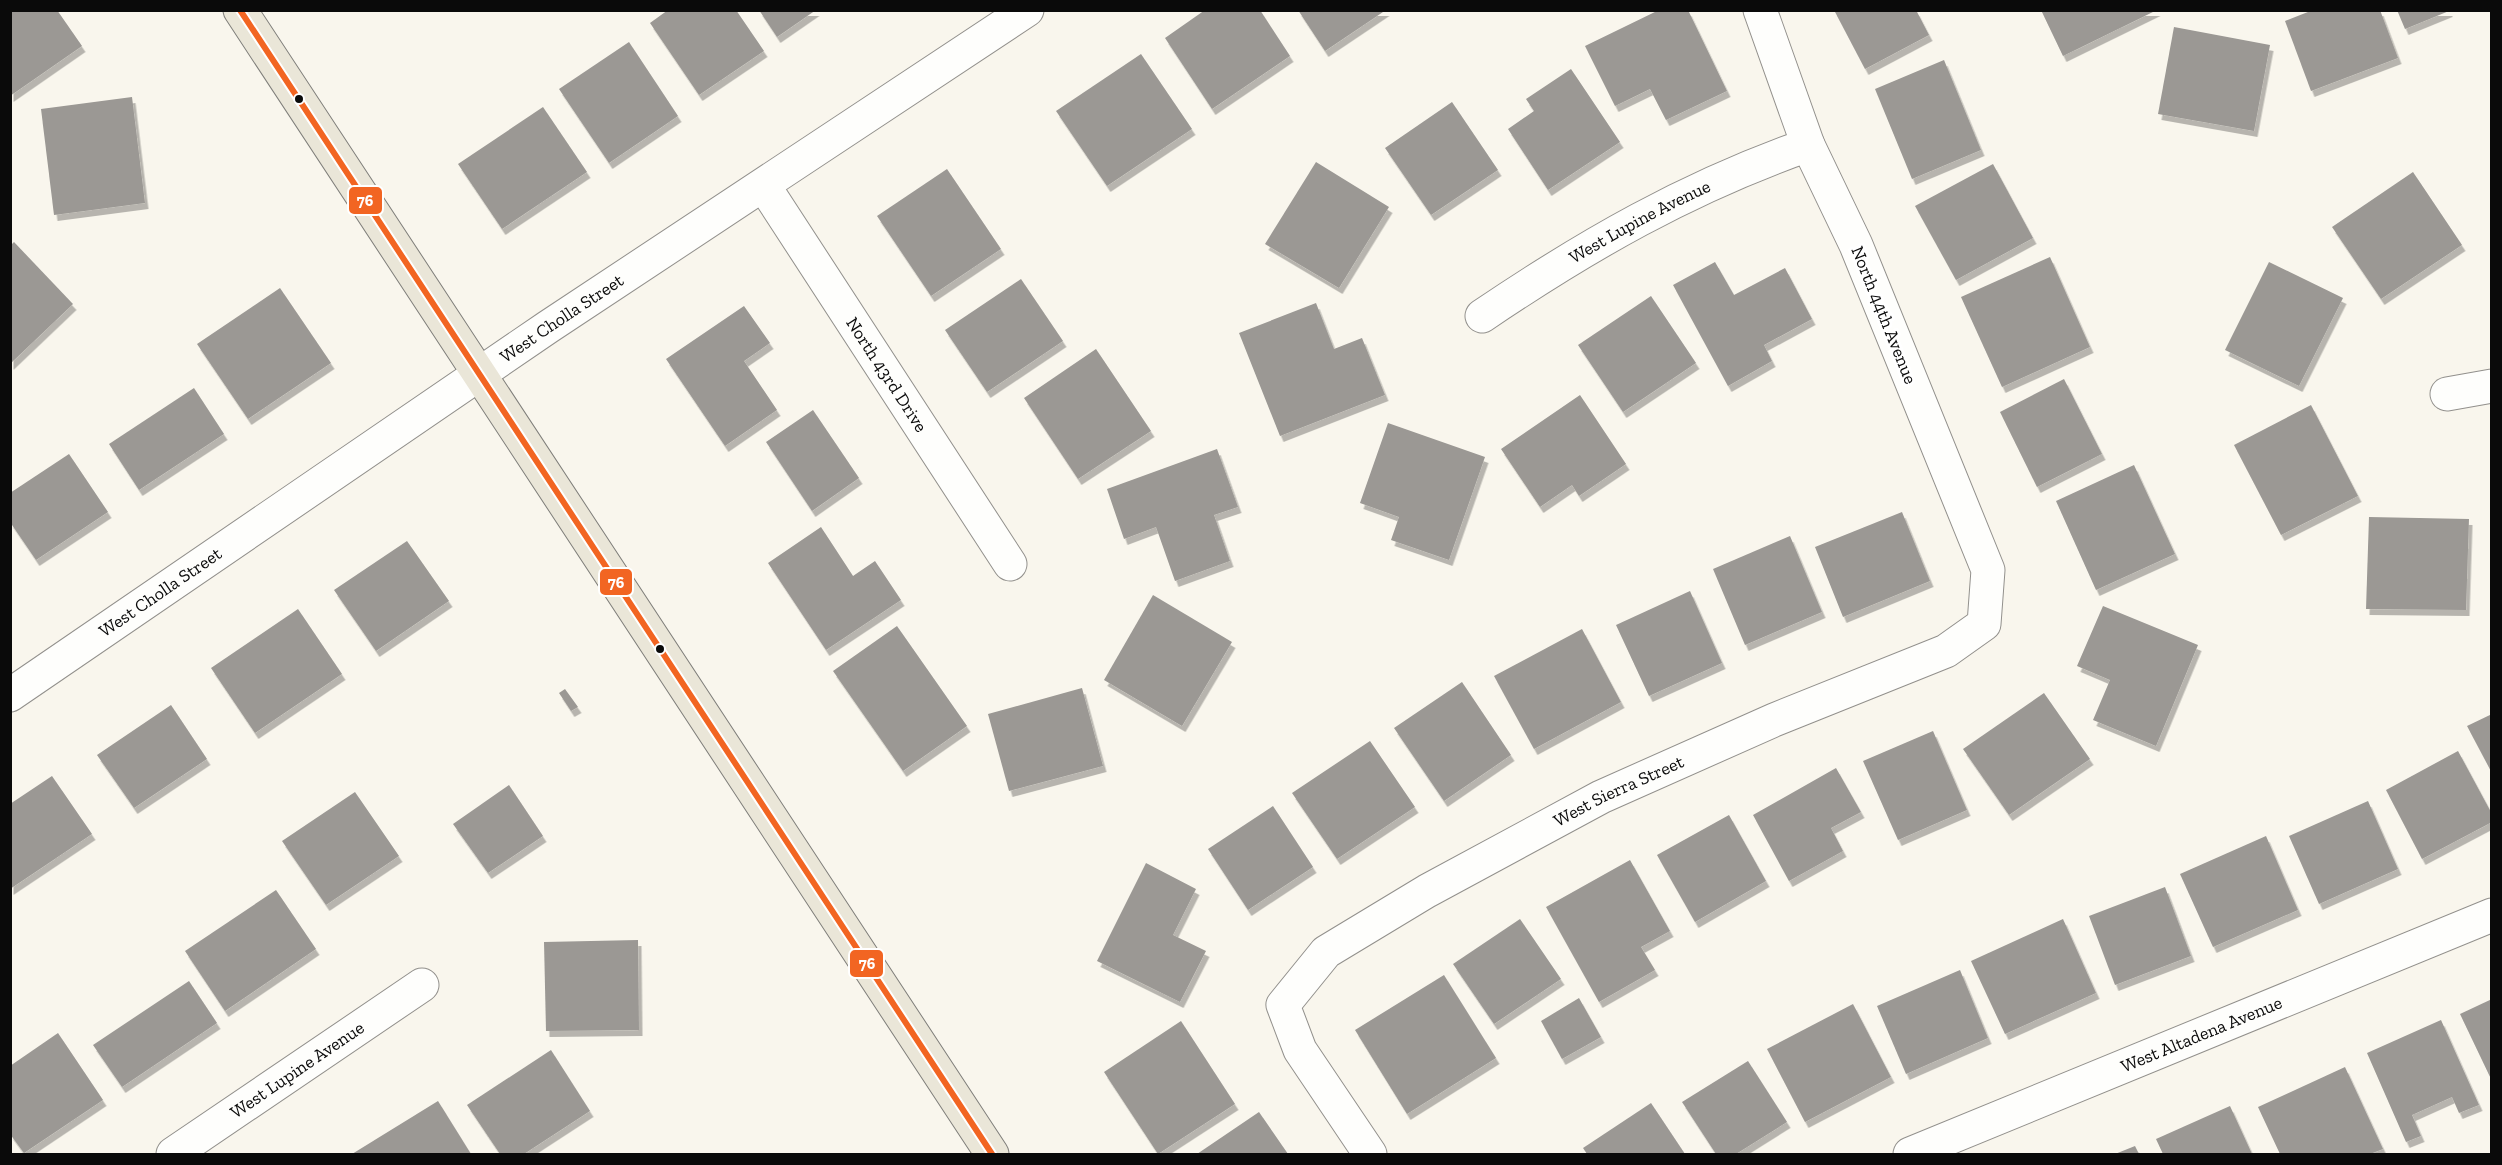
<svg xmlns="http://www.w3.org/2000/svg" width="2502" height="1165" font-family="'Zilla Slab',serif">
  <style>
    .building { fill: #9b9894; filter: url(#shadow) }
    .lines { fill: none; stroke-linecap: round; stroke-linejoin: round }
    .minor-casing { stroke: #92908c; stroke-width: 35 }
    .major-casing { stroke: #7f7e7a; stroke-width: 35 }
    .minor { stroke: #fefefc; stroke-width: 33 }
    .major { stroke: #eae6d8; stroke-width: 33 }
    .bus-1-casing { stroke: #fff; stroke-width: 10 }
    .bus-1 { stroke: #f26522; stroke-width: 6 }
    .bus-dot { fill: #0a0a0a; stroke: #fff; stroke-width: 2 }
    .labels { text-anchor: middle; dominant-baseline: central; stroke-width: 6; stroke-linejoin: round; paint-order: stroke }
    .street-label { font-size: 18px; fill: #0a0a0a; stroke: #fff }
    .line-badge { stroke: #fff; stroke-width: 2 }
    .badge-label { font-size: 16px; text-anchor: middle; font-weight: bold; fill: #fff }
  </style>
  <defs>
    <filter id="shadow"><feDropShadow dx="3.5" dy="6" stdDeviation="0" flood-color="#0004"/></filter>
  </defs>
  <rect width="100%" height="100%" fill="#f9f6ed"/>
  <g class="building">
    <polygon points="10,10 57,10 82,46 10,96"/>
    <polygon points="668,10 736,10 764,51 699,95 650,23"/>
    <polygon points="759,10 816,10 777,37"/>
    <polygon points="1205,10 1260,10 1290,56 1212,109 1165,38"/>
    <polygon points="1298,10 1386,10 1325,51"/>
    <polygon points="1659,10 1688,10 1727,91 1666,120 1650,89 1615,106 1585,46"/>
    <polygon points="1834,10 1916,10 1929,35 1865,69"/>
    <polygon points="2041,10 2157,10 2063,56"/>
    <polygon points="2313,10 2380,10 2398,58 2311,91 2285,21"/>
    <polygon points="2397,10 2449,10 2449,11 2405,29"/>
    <polygon points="2174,27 2270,45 2254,131 2158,114"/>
    <polygon points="629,42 678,116 609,163 559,89"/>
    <polygon points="1141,54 1192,129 1107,186 1056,111"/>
    <polygon points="1944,60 1981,150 1912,179 1875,89"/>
    <polygon points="1571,69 1620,142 1548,190 1508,129 1534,111 1526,99"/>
    <polygon points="132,97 145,203 54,215 41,109"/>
    <polygon points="1452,102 1498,170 1431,215 1385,148"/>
    <polygon points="543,107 587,172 502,229 458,164"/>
    <polygon points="1316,162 1389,207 1339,288 1265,244"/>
    <polygon points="1993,164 2033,238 1956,280 1915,206"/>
    <polygon points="947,169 1001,249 931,296 877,216"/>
    <polygon points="2413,172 2462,245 2381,299 2332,227"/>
    <polygon points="14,242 73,304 10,364 10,246"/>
    <polygon points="2050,257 2090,347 2002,387 1961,297"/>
    <polygon points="1715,262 1734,295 1785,268 1812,319 1764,345 1772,361 1728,386 1673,285"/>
    <polygon points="2269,262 2343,298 2299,386 2225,350"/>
    <polygon points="1021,279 1063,341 987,392 945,330"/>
    <polygon points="280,288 331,363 248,419 197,344"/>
    <polygon points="1651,296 1696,363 1623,412 1578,345"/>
    <polygon points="1316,303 1334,349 1362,338 1385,395 1280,436 1239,333"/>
    <polygon points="744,306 770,343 744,361 777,410 725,446 666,359"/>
    <polygon points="1096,349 1151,431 1078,479 1024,398"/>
    <polygon points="2064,379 2102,454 2037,487 2000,412"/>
    <polygon points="194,388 224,434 139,490 109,444"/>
    <polygon points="1580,395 1626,464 1579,496 1572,485 1540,507 1501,449"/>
    <polygon points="2311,405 2358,496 2281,535 2234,445"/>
    <polygon points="813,410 859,478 812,511 766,442"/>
    <polygon points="1388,423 1485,457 1449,560 1391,540 1399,517 1360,503"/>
    <polygon points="1217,449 1238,507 1214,515 1230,561 1175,581 1156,527 1124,539 1107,489"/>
    <polygon points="69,454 108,512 36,560 10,522 10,493"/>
    <polygon points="2134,465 2175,554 2096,590 2056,501"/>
    <polygon points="1902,512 1930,581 1843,617 1815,547"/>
    <polygon points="2369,517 2469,519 2466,610 2366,609"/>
    <polygon points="821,527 853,576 875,561 901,600 826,650 768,563"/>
    <polygon points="1790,536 1822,612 1745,645 1713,569"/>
    <polygon points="407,541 449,601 376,651 334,590"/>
    <polygon points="1690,591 1722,663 1649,696 1616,625"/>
    <polygon points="1153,595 1232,642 1182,726 1104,680"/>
    <polygon points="2103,606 2198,645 2156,746 2093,720 2110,680 2077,666"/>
    <polygon points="298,609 342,674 255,733 211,668"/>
    <polygon points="897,626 967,726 903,771 833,671"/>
    <polygon points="1582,629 1621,702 1534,749 1494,676"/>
    <polygon points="1462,682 1511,755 1444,801 1394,728"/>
    <polygon points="1082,688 1103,766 1009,791 988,714"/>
    <polygon points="565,689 578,707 571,711 559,693"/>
    <polygon points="2044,693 2090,759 2009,815 1963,749"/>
    <polygon points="171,705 207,759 134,808 97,755"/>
    <polygon points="2492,714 2492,773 2467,726"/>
    <polygon points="1933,731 1967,810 1898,840 1863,761"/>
    <polygon points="1370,741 1415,807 1337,859 1292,793"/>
    <polygon points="2458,751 2492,814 2492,822 2422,859 2386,790"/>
    <polygon points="1836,768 1861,812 1831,828 1843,851 1789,881 1753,815"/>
    <polygon points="52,776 92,834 10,889 10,804"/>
    <polygon points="509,785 543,836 488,873 453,824"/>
    <polygon points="355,792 399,856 326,905 282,841"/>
    <polygon points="2368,801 2398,869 2319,904 2289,836"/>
    <polygon points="1273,806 1313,867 1248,910 1208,849"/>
    <polygon points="1729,815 1766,881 1695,922 1657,855"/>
    <polygon points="2266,836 2298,910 2213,947 2180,874"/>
    <polygon points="1630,860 1670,931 1641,947 1655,970 1599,1002 1546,907"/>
    <polygon points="1146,863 1196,889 1173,935 1206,951 1180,1002 1097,961"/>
    <polygon points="2165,887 2191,956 2115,985 2089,916"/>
    <polygon points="276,890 316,949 225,1011 185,951"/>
    <polygon points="1520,919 1561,979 1494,1024 1453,964"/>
    <polygon points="2063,919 2096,993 2005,1034 1971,961"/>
    <polygon points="638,940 639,1030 546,1031 544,942"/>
    <polygon points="1960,970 1988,1038 1906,1074 1877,1006"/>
    <polygon points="1444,975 1496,1058 1407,1114 1355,1030"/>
    <polygon points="189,981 217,1023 122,1087 93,1045"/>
    <polygon points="1579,998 1601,1037 1562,1059 1541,1021"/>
    <polygon points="2492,999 2492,1081 2460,1014"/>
    <polygon points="1853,1004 1891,1077 1805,1122 1767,1049"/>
    <polygon points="2441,1020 2479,1105 2459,1113 2452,1097 2412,1115 2421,1136 2406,1142 2367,1053"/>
    <polygon points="1181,1021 1235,1104 1158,1154 1104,1072"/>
    <polygon points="58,1033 103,1100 24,1153 10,1134 10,1066"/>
    <polygon points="551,1050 590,1111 524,1154 500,1154 467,1105"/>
    <polygon points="1748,1061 1787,1122 1736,1154 1716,1154 1682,1102"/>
    <polygon points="2345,1067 2383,1149 2370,1154 2280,1154 2258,1107"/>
    <polygon points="438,1101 471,1154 352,1154"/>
    <polygon points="1651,1103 1685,1154 1587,1154 1583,1148"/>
    <polygon points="2230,1106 2252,1154 2163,1154 2156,1139"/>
    <polygon points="1259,1112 1288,1154 1197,1154"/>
    <polygon points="2135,1146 2139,1154 2115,1154"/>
  </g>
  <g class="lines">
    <defs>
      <g id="minor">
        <path id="s1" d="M764 186 1010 564"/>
        <path id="s2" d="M1482 316C1587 245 1688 187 1808 145"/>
        <polyline points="2447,394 2492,386"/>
        <path id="s3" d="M10 695 548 327 1027 10"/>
        <path id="s4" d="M173 1154 422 985"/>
        <path id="s5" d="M1370 1154 1300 1050 1283 1005 1326 952 1427 891 1601 797 1774 720 1946 651 1984 624 1988 570 1856 245 1808 145 1760 10"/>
        <path id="s6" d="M1910 1154 2492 915"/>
      </g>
      <polyline id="major" points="240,10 992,1154"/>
    </defs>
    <use href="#minor" class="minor-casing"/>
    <use href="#major" class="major-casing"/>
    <use href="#minor" class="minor"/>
    <use href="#major" class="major"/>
    <defs>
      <polyline id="bus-1" points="240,10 992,1154"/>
    </defs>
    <use href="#bus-1" class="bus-1-casing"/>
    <use href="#bus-1" class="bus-1"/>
  </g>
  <g class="bus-dot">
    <circle cx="299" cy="99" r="5"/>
    <circle cx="660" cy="649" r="5"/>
  </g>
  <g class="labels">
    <g class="street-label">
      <text stroke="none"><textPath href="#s2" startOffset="184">West Lupine Avenue</textPath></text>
      <text transform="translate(1884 315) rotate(68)">North 44th Avenue</text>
      <text stroke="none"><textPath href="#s3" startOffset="668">West Cholla Street</textPath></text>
      <text stroke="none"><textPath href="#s1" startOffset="225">North 43rd Drive</textPath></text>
      <text stroke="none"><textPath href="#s3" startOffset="182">West Cholla Street</textPath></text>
      <text stroke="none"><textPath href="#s5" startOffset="576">West Sierra Street</textPath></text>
      <text stroke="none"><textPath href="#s6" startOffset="315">West Altadena Avenue</textPath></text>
      <text stroke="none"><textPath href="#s4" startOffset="150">West Lupine Avenue</textPath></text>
    </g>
  </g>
  <g class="line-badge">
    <rect x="348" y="186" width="35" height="29" rx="6" fill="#f26522"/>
    <rect x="599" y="568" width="34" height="28" rx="6" fill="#f26522"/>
    <rect x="849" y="949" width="35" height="29" rx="6" fill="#f26522"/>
  </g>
  <g class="badge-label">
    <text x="365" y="206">76</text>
    <text x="616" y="588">76</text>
    <text x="867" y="969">76</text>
  </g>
  <rect width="2502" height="1165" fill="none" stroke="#0a0a0a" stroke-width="24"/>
</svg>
